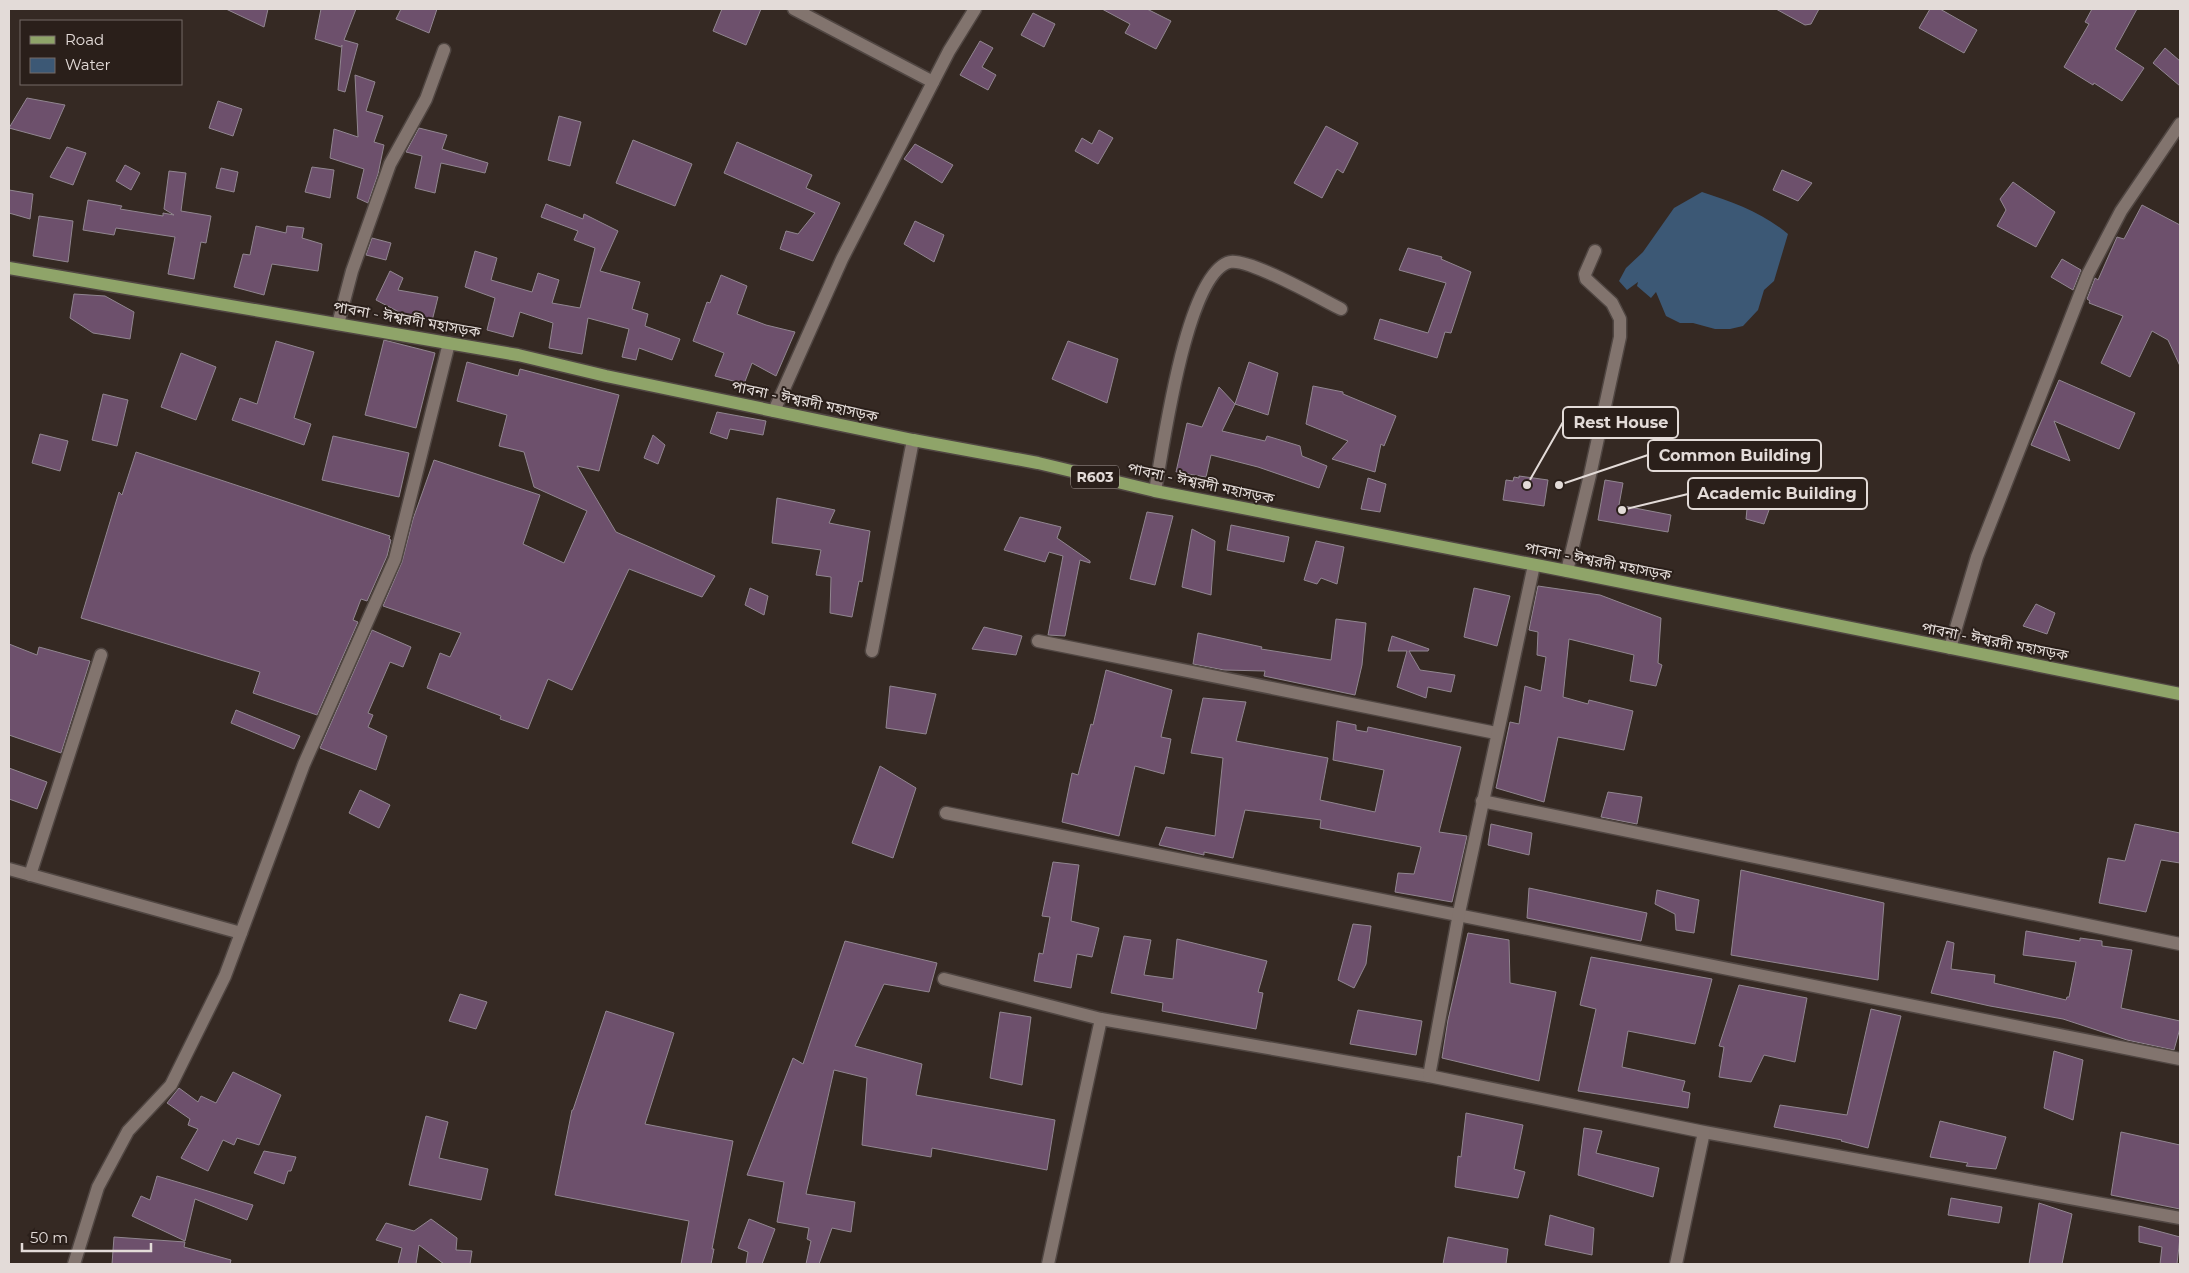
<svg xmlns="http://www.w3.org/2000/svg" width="2189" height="1273" font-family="Montserrat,'Noto Sans Bengali',sans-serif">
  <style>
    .water { fill: #3c5875 }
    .building { fill: #6d506c; stroke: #918690 }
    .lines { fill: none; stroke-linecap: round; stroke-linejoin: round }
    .minor-casing { stroke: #504642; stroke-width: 15 }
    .major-casing { stroke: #504642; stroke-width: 15 }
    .minor { stroke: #82746e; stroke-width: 12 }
    .major { stroke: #8fa469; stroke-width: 12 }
    .labels { text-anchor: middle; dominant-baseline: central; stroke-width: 4; stroke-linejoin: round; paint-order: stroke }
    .shield { fill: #2a1f1a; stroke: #aca39f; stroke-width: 1 }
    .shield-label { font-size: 14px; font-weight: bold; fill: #e3dbd8 }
    .street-label { font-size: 15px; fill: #e3dbd8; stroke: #2a1f1a }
    .leader { fill: none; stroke: #e3dbd8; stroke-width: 2 }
    .callout-dot { fill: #e3dbd8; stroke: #2a1f1a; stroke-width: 2 }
    .callout { fill: #2a1f1a; stroke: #e3dbd8; stroke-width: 2 }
    .callout-label { font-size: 16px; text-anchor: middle; font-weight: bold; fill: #e3dbd8 }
  </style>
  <rect width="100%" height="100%" fill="#352923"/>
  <path class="water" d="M1702 192C1733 202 1763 213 1788 234L1774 281 1764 290 1758 310 1743 326 1730 329H1715L1693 323H1680L1666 316 1656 292 1651 298 1637 286 1638 282 1627 290 1619 281 1626 268 1643 252 1674 208Z"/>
  <g class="building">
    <polygon points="226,9 268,9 264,27"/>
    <polygon points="321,9 356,9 344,40 358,44 345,92 338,90 342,45 341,47 315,39"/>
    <polygon points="401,9 437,9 429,33 396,19"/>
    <polygon points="722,9 761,9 746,45 713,31"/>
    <polygon points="1102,9 1147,9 1171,21 1156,49 1125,33 1130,24"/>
    <polygon points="1776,9 1819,9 1811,24 1805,25"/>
    <polygon points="1930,9 1940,9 1977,30 1964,53 1919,28"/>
    <polygon points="2092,9 2137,9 2115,49 2144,68 2122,101 2094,83 2093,85 2064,67 2089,24 2085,22"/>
    <polygon points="1033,13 1055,24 1044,47 1021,35"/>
    <polygon points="980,41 993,48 982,67 996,75 988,90 960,75"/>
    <polygon points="2165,48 2180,61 2180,86 2153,63"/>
    <polygon points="355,75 375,82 366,111 383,116 374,142 384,145 378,174 368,203 357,198 364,169 330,158 334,129 358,137"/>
    <polygon points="27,98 65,105 50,139 9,128"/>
    <polygon points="218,101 242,109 233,136 209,128"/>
    <polygon points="559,116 581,122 570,166 548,160"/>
    <polygon points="1326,126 1358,143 1343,173 1337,169 1322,198 1294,183"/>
    <polygon points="419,128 447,135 442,149 488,163 485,173 441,163 435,193 415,188 422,156 406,152"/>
    <polygon points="1099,130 1113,138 1098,164 1075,151 1082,138 1092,144"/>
    <polygon points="633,140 692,164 675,206 616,183"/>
    <polygon points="737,142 812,175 806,188 840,203 813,261 780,249 786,231 798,234 815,213 724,173"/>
    <polygon points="915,144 953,165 942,183 904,159"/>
    <polygon points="67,147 86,153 73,185 50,177"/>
    <polygon points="125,165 140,173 131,190 116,181"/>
    <polygon points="312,167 334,170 330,198 305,192"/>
    <polygon points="221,168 238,172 234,192 216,188"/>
    <polygon points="1782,170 1812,183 1798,201 1773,190"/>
    <polygon points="169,171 186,173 181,211 211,216 206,243 201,242 194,279 168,274 175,237 116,228 114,235 83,230 88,200 122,206 120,209 163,216 163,213 174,215 164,209"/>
    <polygon points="2013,182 2055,212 2036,247 1997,226 2006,210 2000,199"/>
    <polygon points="9,190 33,194 30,219 9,213"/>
    <polygon points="546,204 583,219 584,214 618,231 600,271 640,282 632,309 648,314 645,326 680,339 672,360 639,348 636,360 622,357 629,329 588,318 582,354 549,348 553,323 520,312 513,337 487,330 495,298 465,287 475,251 497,258 491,280 532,292 538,273 559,280 552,303 580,308 595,248 574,240 578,231 541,217"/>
    <polygon points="2142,205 2180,225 2180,366 2168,340 2152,331 2130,377 2101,363 2123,316 2089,303 2090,301 2087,299 2095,278 2098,280 2117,237 2124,239"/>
    <polygon points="39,216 73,221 68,262 33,256"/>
    <polygon points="915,221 944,235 934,262 904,244"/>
    <polygon points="256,226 286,233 287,226 304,228 302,238 322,244 318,271 272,264 264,295 234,287 243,254 250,255"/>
    <polygon points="372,238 391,243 386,260 366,255"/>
    <polygon points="1408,248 1442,257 1441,259 1471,272 1451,333 1445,332 1437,358 1374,339 1380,319 1428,333 1446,283 1399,270"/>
    <polygon points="2062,259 2081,270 2073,290 2051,277"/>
    <polygon points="390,271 403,278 398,290 438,297 432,321 399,315 399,312 376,300"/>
    <polygon points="721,275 747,286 737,314 766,325 795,332 776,376 752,363 744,384 715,376 724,353 693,341 707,302 710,303"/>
    <polygon points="74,294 105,296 134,312 130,339 93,333 70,318"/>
    <polygon points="384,340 435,353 416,428 365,415"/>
    <polygon points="276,341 314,352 294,418 311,424 304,445 232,420 240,398 257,404"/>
    <polygon points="1068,341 1118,359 1107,403 1052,379"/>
    <polygon points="181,353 216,367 196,420 161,407"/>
    <polygon points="467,362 518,376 520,369 619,395 599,471 577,466 616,532 715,576 702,597 629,569 572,690 548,679 528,729 500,719 501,716 427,688 440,653 450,657 461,633 383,606 402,562 413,519 434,460 540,495 523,544 564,563 587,511 534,487 524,452 499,446 507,415 457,401"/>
    <polygon points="1249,362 1278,373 1268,415 1235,404"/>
    <polygon points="2059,380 2135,413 2119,449 2054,421 2070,461 2031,445"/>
    <polygon points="1313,386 1343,392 1343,394 1396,416 1384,446 1381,444 1375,472 1332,459 1348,441 1306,424"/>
    <polygon points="1219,387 1235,404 1222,431 1265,441 1267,436 1300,446 1302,456 1327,466 1319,488 1258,467 1211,455 1206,477 1176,472 1187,423 1202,427"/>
    <polygon points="103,394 128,400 117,446 92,440"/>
    <polygon points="717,412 766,421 763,435 730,429 727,439 710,433"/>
    <polygon points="40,434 68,441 60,471 32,463"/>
    <polygon points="653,435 665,445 658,464 644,458"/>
    <polygon points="333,436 409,453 399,497 322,480"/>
    <polygon points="136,452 390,536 389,539 391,540 387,556 367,601 361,599 353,620 358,622 317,715 253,693 260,672 81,618 119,492 122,495"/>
    <polygon points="1519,476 1548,480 1544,506 1503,500 1506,480 1513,481 1514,477 1519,478"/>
    <polygon points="1368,478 1386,484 1380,512 1361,509"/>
    <polygon points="1605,480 1623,483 1619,505 1671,515 1668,532 1598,520"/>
    <polygon points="1719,485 1774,496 1764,524 1746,519 1747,509 1717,501"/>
    <polygon points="777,498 835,510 829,523 870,531 862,582 859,581 852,617 830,613 831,577 816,575 821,550 772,543"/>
    <polygon points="1147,512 1173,516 1155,585 1130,579"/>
    <polygon points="1020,517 1061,527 1057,538 1090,561 1090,563 1080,560 1065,636 1048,635 1063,556 1049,552 1045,562 1004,550"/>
    <polygon points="1231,525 1289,537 1284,562 1227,550"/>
    <polygon points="1192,529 1215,541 1211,595 1182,587"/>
    <polygon points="1316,541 1344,547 1337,584 1321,578 1317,584 1304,580"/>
    <polygon points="1538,586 1600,595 1661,618 1658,663 1662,665 1656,686 1630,681 1634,655 1569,639 1563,697 1588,704 1589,700 1633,711 1624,750 1558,737 1544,802 1496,788 1510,722 1519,724 1525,686 1541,691 1546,657 1537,655 1538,632 1529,630"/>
    <polygon points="750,588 768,596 764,615 745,605"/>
    <polygon points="1474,588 1510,596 1497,646 1464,637"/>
    <polygon points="2036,604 2055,613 2047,634 2023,626"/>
    <polygon points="1336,619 1366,623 1362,665 1355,695 1264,676 1265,671 1224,670 1193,664 1198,633 1262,647 1261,649 1331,660"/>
    <polygon points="984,627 1022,636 1016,655 972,649"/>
    <polygon points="372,630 411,647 403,667 390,662 368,713 373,715 368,727 387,736 376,770 320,748"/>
    <polygon points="1392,636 1429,649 1428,651 1409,651 1420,670 1455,675 1451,692 1428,687 1426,698 1397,687 1407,651 1388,651"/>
    <polygon points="9,644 37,655 39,647 90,661 61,753 9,735"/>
    <polygon points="1106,670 1172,690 1161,737 1171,739 1164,774 1135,766 1119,836 1062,822 1072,773 1078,775 1091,724 1093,725"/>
    <polygon points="890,686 936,694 926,734 886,728"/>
    <polygon points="1203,698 1246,702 1236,741 1328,758 1320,800 1375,812 1384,770 1333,760 1337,721 1356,725 1356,730 1367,732 1368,727 1461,747 1439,832 1467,836 1452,902 1395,892 1398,873 1414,874 1421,847 1320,828 1321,820 1245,810 1233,858 1204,852 1204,855 1159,845 1166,827 1215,836 1223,758 1191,753"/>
    <polygon points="236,710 300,736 294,749 231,723"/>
    <polygon points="880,766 916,788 893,858 852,843"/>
    <polygon points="9,768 47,782 37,809 9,799"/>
    <polygon points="360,790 390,805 379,828 349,813"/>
    <polygon points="1608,792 1642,797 1637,824 1601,817"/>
    <polygon points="1491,824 1532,833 1529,855 1488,845"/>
    <polygon points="2135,824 2180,833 2180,863 2161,860 2146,912 2099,903 2108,858 2125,861"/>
    <polygon points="1053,862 1079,865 1071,921 1099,928 1092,957 1077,954 1071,988 1034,981 1039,953 1043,954 1050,917 1042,916"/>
    <polygon points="1741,870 1884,903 1878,980 1731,955"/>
    <polygon points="1529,888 1647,913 1641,941 1527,918"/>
    <polygon points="1657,890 1699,900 1694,933 1676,930 1675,914 1655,904"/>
    <polygon points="1353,924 1371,926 1366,964 1354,988 1338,980"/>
    <polygon points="2026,931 2080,941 2080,938 2102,941 2102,946 2132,950 2121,1008 2180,1021 2180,1028 2174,1050 2127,1040 2063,1019 1990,1006 1931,993 1947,941 1954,943 1951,969 1995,975 1994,983 2066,1000 2067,997 2069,997 2076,962 2023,955"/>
    <polygon points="1468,933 1509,940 1510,983 1556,992 1539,1081 1442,1058 1448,1020"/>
    <polygon points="1124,936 1151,940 1144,975 1173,979 1177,939 1267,961 1258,992 1263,993 1256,1029 1162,1011 1163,1003 1111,993"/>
    <polygon points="845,941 937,963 929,992 884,984 855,1046 922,1064 916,1095 1055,1120 1047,1170 932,1148 931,1157 862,1145 867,1078 834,1070 806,1194 855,1202 851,1232 832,1228 819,1264 806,1264 811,1241 807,1239 809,1228 777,1222 784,1182 747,1175 793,1058 803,1064"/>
    <polygon points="1591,957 1712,979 1695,1044 1628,1031 1622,1067 1685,1081 1682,1091 1690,1093 1688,1108 1578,1091 1596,1009 1580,1005"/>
    <polygon points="1739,985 1807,998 1795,1062 1764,1055 1751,1082 1719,1077 1724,1047 1719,1046"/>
    <polygon points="460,994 487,1002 476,1029 449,1021"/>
    <polygon points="1871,1009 1901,1016 1868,1148 1841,1141 1842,1140 1774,1127 1780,1105 1847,1115"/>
    <polygon points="1358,1010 1422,1021 1416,1055 1350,1044"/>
    <polygon points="606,1011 674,1033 645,1124 733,1141 712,1249 714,1249 711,1264 681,1264 689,1221 555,1195 572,1110 573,1110"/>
    <polygon points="1000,1012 1031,1017 1022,1085 990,1078"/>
    <polygon points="2054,1051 2083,1060 2073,1120 2044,1108"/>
    <polygon points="233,1072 281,1095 259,1145 237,1138 234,1145 223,1140 208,1171 181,1158 198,1129 188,1125 190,1119 167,1103 179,1088 198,1102 201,1096 216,1103"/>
    <polygon points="1466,1113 1523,1125 1514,1169 1525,1172 1518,1198 1455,1187 1458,1156 1461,1157"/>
    <polygon points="426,1116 448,1122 439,1158 488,1169 481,1200 409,1185"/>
    <polygon points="1940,1121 2006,1137 1996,1169 1966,1166 1968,1163 1930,1157"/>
    <polygon points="1584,1128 1602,1131 1596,1153 1659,1168 1653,1197 1578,1175"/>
    <polygon points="2121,1132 2180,1145 2180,1209 2111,1195"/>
    <polygon points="264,1151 296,1157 291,1171 288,1171 284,1184 254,1173"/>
    <polygon points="157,1176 198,1188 253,1205 247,1220 195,1199 185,1241 132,1216 141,1196 150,1200"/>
    <polygon points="1951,1198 2002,1207 1999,1223 1948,1215"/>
    <polygon points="2039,1203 2072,1214 2062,1264 2029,1264"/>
    <polygon points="1550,1215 1594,1228 1592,1255 1545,1245"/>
    <polygon points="431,1219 457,1238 456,1250 472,1251 470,1264 444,1264 419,1245 416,1264 398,1264 402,1248 376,1240 386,1223 414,1231"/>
    <polygon points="749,1219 775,1229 762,1264 746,1264 748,1252 738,1248"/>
    <polygon points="2139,1226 2180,1237 2177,1264 2160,1264 2162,1247 2139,1242"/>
    <polygon points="114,1237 185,1242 184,1247 231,1260 230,1264 112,1264"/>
    <polygon points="1448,1237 1508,1249 1506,1264 1443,1264"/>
  </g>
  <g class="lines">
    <defs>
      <g id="minor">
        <polyline points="794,9 933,82"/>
        <polyline points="338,324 352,271 390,164 426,99 444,50"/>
        <polyline points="774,411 842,259 949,51 975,9"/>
        <path d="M1155 491C1163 449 1186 272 1230 262 1249 258 1321 299 1341 309"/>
        <polyline points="1567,571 1590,475 1620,337 1620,319 1612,303 1586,279 1585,274 1595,251"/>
        <polyline points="1038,641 1496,733"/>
        <polyline points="1950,648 1977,557 2088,274 2121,211 2180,124"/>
        <polyline points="872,651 913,440"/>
        <polyline points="1482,801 2180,944"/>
        <polyline points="946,813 2180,1059"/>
        <polyline points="9,869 241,933"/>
        <polyline points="30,875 101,655"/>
        <polyline points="944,979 1101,1019 1429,1076 1704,1132 2180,1218"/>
        <polyline points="1429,1076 1459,913 1534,565"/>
        <polyline points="74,1264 98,1187 128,1131 171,1085 225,976 304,764 395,559 449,343"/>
        <polyline points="1048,1264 1101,1019"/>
        <polyline points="1676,1264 1704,1132"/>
      </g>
      <polyline id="major" points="9,268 518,355 606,376 913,440 1038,463 1155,491 1567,571 2180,694"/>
    </defs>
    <use href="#minor" class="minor-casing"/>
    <use href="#major" class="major-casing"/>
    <use href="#minor" class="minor"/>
    <use href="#major" class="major"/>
  </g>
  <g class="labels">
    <rect class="shield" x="1071" y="465.5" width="48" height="23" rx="4"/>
    <g class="shield-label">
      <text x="1095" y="477">R603</text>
    </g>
    <g class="street-label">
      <text transform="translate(407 319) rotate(10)">পাবনা - ঈশ্বরদী মহাসড়ক</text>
      <text transform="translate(805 401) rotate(12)">পাবনা - ঈশ্বরদী মহাসড়ক</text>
      <text transform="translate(1201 483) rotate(12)">পাবনা - ঈশ্বরদী মহাসড়ক</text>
      <text transform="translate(1598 561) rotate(11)">পাবনা - ঈশ্বরদী মহাসড়ক</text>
      <text transform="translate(1995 641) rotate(11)">পাবনা - ঈশ্বরদী মহাসড়ক</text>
    </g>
  </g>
  <path class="leader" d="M1527 485L1563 422M1559 485L1648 455M1622 510L1688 494"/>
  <g class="callout-dot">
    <circle cx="1527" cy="485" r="5"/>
    <circle cx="1559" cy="485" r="5"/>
    <circle cx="1622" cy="510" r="5"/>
  </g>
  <g class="callout">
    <rect x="1563" y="407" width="115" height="31" rx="5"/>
    <rect x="1648" y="440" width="173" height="31" rx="5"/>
    <rect x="1688" y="478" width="179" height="31" rx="5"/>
  </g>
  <g class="callout-label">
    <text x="1621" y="428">Rest House</text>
    <text x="1735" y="461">Common Building</text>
    <text x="1777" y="499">Academic Building</text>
  </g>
  <rect width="2189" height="1273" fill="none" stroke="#e3dbd8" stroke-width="20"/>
  <rect x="20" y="20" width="162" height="65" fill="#2a1f1a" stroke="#746a66"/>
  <rect x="30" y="36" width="25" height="8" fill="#8fa469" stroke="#746a66"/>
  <text x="65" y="45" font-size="15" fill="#e3dbd8">Road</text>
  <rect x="30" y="58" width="25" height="15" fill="#3c5875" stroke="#746a66"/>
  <text x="65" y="70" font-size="15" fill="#e3dbd8">Water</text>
  <path d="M22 1243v8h129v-8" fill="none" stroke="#e3dbd8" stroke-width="2.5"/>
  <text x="30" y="1243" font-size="15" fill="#e3dbd8" stroke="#2a1f1a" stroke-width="4" paint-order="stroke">50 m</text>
</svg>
